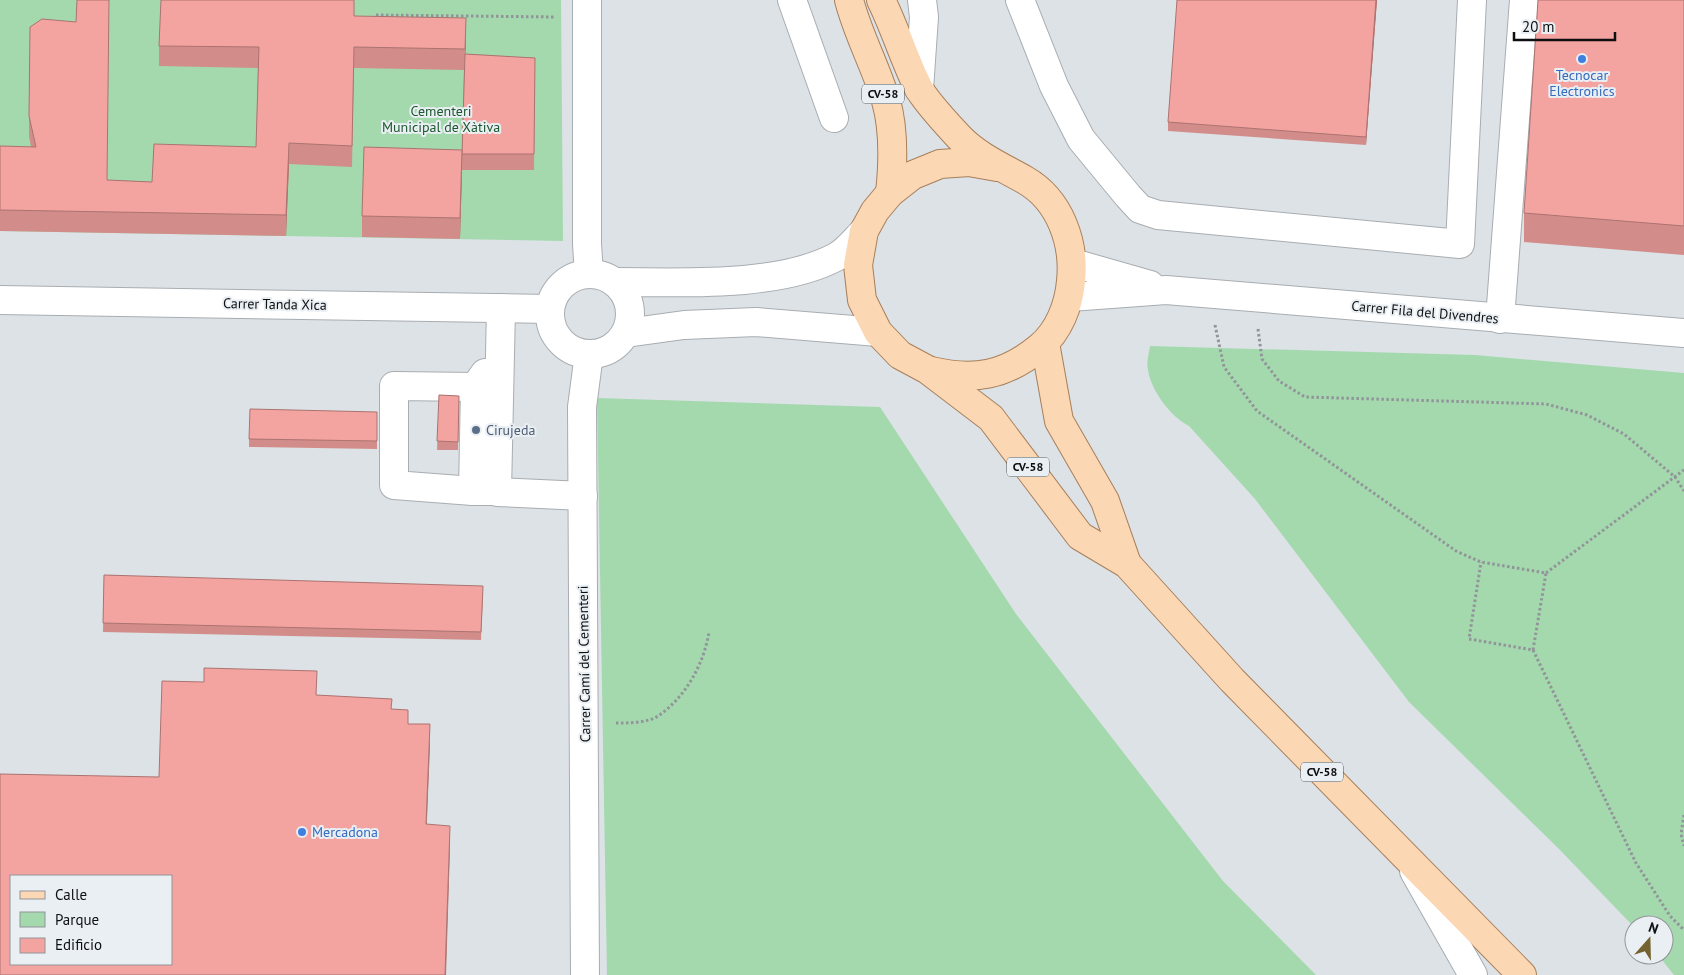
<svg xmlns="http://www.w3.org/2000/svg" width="1684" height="975" viewBox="0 0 1684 975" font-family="'PT Sans',sans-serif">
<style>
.green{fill:#a4d9ae}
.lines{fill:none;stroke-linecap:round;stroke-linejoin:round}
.minor-casing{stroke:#a8adb1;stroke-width:30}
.major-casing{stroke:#a77f5a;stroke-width:30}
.path{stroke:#919599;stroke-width:3;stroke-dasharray:2.5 2.5;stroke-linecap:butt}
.minor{stroke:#fff;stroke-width:28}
.major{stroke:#fcd7b4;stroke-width:28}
.wall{fill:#d28d8a}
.shaded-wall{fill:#ab7370}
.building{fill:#f4a4a0;stroke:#ab7370;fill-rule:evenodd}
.shop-dot{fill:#3f7fe0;stroke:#eaeff4;stroke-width:2}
.service-dot{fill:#5c6f8a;stroke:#eaeff4;stroke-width:2}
.labels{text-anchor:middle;stroke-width:4;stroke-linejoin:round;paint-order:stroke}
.shield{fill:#eaeff4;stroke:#4f5255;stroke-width:1}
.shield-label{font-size:12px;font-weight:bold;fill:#0d0f11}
.shop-label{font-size:14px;fill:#366cbe;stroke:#eaeff4}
.park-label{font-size:14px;fill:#1d572e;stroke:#eaeff4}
.street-label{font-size:14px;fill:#0d0f11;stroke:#eaeff4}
.service-label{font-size:14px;fill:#4e5e75;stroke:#eaeff4;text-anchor:start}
</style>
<rect width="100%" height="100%" fill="#dde2e7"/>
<g class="green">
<path d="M 0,0 L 561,0 L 563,241 L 0,231 Z"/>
<path d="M 1150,346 L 1475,355 L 1684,373 L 1684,975 L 1674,975 L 1658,955 L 1664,955 L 1664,925 L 1634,925 L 1634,927 L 1559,849 L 1409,702 L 1255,499 L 1189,426 C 1171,417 1151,391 1148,370 C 1146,363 1149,353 1150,346 Z"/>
<path d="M 597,398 L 880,407 L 1016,614 L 1223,881 L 1316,975 L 607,975 Z"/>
</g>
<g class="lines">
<defs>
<g id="minor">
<path d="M 587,0 L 587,244 L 589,274"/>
<path d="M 792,0 L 834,118"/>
<path d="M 1020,0 L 1054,86 L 1081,139 L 1128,196 L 1140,209 L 1158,215 L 1460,244 L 1472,0"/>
<path d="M 919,89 L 924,17 L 922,0"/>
<path d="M 1073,263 L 1150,285"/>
<circle cx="590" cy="314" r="40"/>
<path d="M 615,282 C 681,282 777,288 836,257 C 847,251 856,239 864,231"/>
<path d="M 1070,297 L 1166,290 L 1684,333"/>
<path d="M 0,300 L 550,309"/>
<path d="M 501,308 L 497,492 L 583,496"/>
<path d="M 1500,319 L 1524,0"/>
<path d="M 626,333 L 684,325 L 756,322 L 878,332"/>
<path d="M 485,373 L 475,387 L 473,491 L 492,491"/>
<path d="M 473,491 L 394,485 L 394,386 L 475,387"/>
<path d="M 1414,871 L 1473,975"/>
<path d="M 585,975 L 582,407 L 589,354"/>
</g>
<g id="major">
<path d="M 849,0 C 858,35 876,67 886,101 C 894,129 893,165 890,193"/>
<path d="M 881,0 C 895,28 904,59 918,87 C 926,102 947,124 959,137 C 977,156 1002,167 1025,180 C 1060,200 1075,243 1071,281 C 1069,305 1059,331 1040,347 C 1005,376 974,381 931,371"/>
<path d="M 997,167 L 969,162 L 940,164 L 913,175 L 890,193 L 875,211 L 864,231 L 858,265 L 862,300 L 878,332 L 900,355 L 928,370 L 991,418 L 1080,536 L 1127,564 L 1232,680 L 1522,975"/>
<path d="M 1045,343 L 1059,421 L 1105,501 L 1127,564"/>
</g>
</defs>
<use href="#minor" class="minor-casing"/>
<use href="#major" class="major-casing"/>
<g class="path">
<path d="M 376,15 L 555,17"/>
<path d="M 1215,325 L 1224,367 L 1257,411 L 1456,551 L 1481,562 L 1546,573 L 1533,650 L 1469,639 L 1481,562"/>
<path d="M 1258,329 L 1262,359 L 1279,381 L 1305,397 L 1546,404 L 1587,415 L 1624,434 L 1675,477 L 1684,491"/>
<path d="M 1546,573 L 1684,470"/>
<path d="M 1533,650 L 1636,863 L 1670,916 L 1684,930"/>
<path d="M 616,723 C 627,723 648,723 658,716 C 685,698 704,664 709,632"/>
<path d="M 1684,815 L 1681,834 L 1684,846"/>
</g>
<use href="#minor" class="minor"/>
<use href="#major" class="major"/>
</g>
<g class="wall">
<path d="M 1377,0 L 1366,145 L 1168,131 L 1168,122 Z"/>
<path d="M 1684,0 L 1684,255 L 1524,242 L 1524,213 Z"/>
<path d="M 354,16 L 466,39 L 465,54 L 535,58 L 534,170 L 462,170 L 460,239 L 362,237 L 362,216 L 462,150 L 464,70 L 354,68 L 352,167 L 289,164 L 286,236 L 0,231 L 0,146 L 31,147 L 29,136 L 29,116 L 76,22 L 107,180 L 152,182 L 256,147 L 258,68 L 159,66 L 159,46 Z"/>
<path d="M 439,395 L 459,396 L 458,450 L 437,450 Z"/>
<path d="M 377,412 L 377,449 L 249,447 L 249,439 Z"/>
<path d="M 104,575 L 483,594 L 481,640 L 103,632 Z"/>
</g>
<g class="shaded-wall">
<path d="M 1376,0 L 1377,0 L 1366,145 L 1366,137 Z"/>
<path d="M 466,18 L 466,39 L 465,70 L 465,49 Z"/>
<path d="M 289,143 L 289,164 L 286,236 L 286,215 Z"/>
<path d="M 462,150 L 462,170 L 460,239 L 460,218 Z"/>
<path d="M 430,724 L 430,745 L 426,845 L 426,824 Z"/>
<path d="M 450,826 L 450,847 L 446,975 L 445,975 Z"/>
</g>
<g class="building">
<path d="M 77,0 L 109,0 L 107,180 L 152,182 L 154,144 L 256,147 L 259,47 L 159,46 L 161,0 L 354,0 L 354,16 L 466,18 L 465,49 L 354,47 L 352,146 L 289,143 L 286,215 L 0,210 L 0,146 L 36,147 L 29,116 L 30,27 L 42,19 L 76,22 Z"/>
<path d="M 1177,0 L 1376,0 L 1366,137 L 1168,122 Z"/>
<path d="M 1538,0 L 1684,0 L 1684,226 L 1524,213 Z"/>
<path d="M 465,54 L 535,58 L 534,154 L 462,154 Z"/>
<path d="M 364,147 L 462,150 L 460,218 L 362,216 Z"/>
<path d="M 439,395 L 459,396 L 458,442 L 437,441 Z"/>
<path d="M 250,409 L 377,412 L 377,441 L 249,439 Z"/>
<path d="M 104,575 L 483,586 L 481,632 L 103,623 Z"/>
<path d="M 204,668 L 317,671 L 316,695 L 392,699 L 391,709 L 408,710 L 408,724 L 430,724 L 426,824 L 450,826 L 445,975 L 0,975 L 0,774 L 159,777 L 162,681 L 204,682 ZM 11,876 L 171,876 L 171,964 L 11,964 Z"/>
</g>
<g class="shop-dot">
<circle cx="1582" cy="59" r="5"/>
<circle cx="302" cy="832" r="5"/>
</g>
<circle class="service-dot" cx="476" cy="430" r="5"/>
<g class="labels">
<g class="shield">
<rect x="862" y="84.5" width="42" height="19" rx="4"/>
<rect x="1007" y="457.5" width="42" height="19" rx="4"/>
<rect x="1301" y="762.5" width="42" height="19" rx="4"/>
</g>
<g class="shield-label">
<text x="883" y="98">CV-58</text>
<text x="1028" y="471">CV-58</text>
<text x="1322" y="776">CV-58</text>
</g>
<g class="shop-label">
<text x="1582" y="80">Tecnocar<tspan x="1582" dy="16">Electronics</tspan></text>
<text x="312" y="837" text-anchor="start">Mercadona</text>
</g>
<g class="park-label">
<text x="441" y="116">Cementeri<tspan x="441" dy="16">Municipal de Xàtiva</tspan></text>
</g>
<g class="street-label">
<text transform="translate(275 304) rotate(1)" y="5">Carrer Tanda Xica</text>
<text transform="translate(1425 312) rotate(5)" y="5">Carrer Fila del Divendres</text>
<text transform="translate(584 664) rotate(-91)" y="5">Carrer Camí del Cementeri</text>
</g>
<g class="service-label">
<text x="486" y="435">Cirujeda</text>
</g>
</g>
<rect x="10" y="875" width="162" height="90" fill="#eaeff4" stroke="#929599"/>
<rect x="20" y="891" width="25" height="8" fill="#fcd7b4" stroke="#929599"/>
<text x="55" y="900" font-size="15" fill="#0d0f11">Calle</text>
<rect x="20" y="912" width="25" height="15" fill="#a4d9ae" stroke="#929599"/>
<text x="55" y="925" font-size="15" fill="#0d0f11">Parque</text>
<rect x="20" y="938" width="25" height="15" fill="#f4a4a0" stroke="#929599"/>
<text x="55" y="950" font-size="15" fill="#0d0f11">Edificio</text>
<g transform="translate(1649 940) rotate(20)"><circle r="24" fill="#eaeff4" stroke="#929599"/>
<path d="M0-4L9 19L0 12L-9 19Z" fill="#746230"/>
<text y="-8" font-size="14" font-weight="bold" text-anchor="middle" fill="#0d0f11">N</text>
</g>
<path d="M1514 32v8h101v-8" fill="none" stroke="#0d0f11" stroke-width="2.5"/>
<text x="1522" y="32" font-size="15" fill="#0d0f11" stroke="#eaeff4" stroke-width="4" paint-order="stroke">20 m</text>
</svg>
